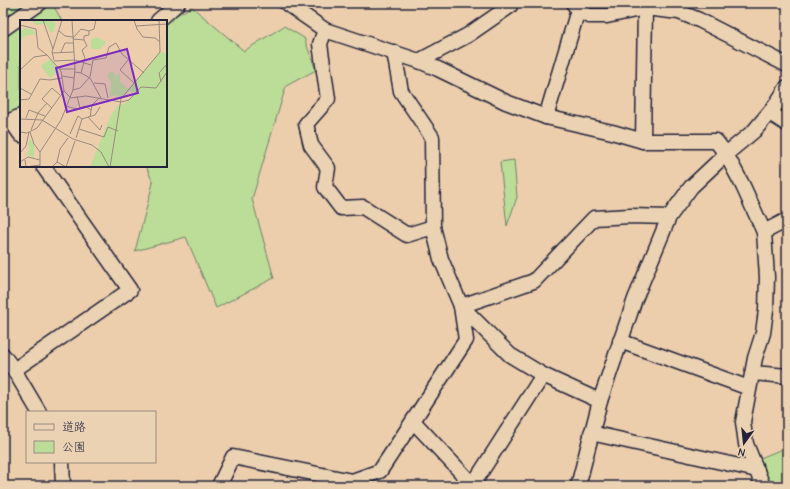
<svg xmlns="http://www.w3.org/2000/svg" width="790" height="489" viewBox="0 0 790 489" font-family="'Comic Neue','Klee One',sans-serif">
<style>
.green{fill:#bcdd97;stroke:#6f8069}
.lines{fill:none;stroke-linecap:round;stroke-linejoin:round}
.minor-casing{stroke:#22223b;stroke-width:17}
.minor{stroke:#ead2b2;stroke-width:14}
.inset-road{fill:none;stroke:#9b897f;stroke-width:1}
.view{fill:#7b2cbf;fill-opacity:0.15;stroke:#7b2cbf;stroke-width:2}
.inset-edge{fill:none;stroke:#22223b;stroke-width:2}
</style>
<rect width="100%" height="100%" fill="#eccead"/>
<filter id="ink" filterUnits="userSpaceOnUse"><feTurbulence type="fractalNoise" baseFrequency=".025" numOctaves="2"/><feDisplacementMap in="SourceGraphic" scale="8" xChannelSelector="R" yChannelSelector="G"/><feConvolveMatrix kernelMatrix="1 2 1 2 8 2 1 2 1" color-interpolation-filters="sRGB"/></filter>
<g filter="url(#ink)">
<g class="green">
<path d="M 3,3 L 52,3 L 62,21 L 21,21 L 21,106 L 3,118 Z"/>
<path d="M 192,7 L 244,51 L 284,26 L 304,38 L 316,70 L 286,86 L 252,199 L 274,278 L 216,308 L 186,237 L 135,251 L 153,183 L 146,166 L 166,166 L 165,21 Z"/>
<path d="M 514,160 L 517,197 L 507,226 L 500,162 Z"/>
<path d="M 787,447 L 787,486 L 770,486 L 758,459 Z"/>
</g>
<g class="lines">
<defs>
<g id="minor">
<path d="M 286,3 L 325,30 L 419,61 L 438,69 L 506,102 L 546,117 L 612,132 L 643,141 L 716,141 L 726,154 L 743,186 L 764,232 L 767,277 L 766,310 L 763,333 L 755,358 L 743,422 L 746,444 L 763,486"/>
<path d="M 573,3 L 578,10 L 589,16 L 607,16 L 645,8 L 679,12 L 699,20 L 787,65"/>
<path d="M 158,21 L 178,3"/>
<path d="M 3,29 L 40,3"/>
<path d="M 325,30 L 320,44 L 328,99 L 306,124 L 311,145 L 328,168 L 325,187 L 341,208 L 363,207 L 407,235 L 433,227"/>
<path d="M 419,61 L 468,35 L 510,6 L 511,3"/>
<path d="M 770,113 L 787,124"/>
<path d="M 546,117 L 578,10"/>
<path d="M 11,121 L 21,135"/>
<path d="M 3,124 L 21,116"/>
<path d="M 643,141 L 645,8"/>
<path d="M 764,232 L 787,220"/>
<path d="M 461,306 L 534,281 L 594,218 L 630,216 L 669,217"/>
<path d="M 461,306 L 510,355 L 543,375"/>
<path d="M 620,341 L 749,388"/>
<path d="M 3,355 L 14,370 L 39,412"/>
<path d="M 14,370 L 130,290 L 43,166"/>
<path d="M 753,373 L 787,376"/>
<path d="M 413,421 L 472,484 L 476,486"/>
<path d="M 591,433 L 757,470"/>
<path d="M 62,462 L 63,486"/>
<path d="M 219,486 L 233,457 L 352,481 L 380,471 L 466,340 L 461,306 L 441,259 L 433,227 L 432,137 L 401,91 L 394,52"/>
<path d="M 472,486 L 543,375 L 600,401"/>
<path d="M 578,486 L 600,401 L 635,299 L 669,217 L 691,187 L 726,154 L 754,131 L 775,106 L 787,87"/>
</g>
</defs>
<use href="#minor" class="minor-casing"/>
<use href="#minor" class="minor"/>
</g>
</g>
<g transform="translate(20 20)">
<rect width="147" height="147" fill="#eccead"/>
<path d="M 9,0 L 31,0 L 36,3 L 33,12 L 30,12 L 26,4 L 17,5 ZM 4,8 L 12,9 L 16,14 L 4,16 L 0,24 L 0,12 ZM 77,17 L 86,22 L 80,29 L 71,29 L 71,20 ZM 140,32 L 147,34 L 147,147 L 70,147 L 90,97 L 98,85 L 104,84 L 114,75 L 109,70 L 101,77 L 95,75 L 90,77 L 91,62 L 87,55 L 92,51 L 96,56 L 100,54 L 100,61 L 106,68 L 110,68 ZM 30,39 L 39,50 L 30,58 L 21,46 ZM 12,118 L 14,127 L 14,138 L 6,134 L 9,130 L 8,122 Z" fill="#bcdd97"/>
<path class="inset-road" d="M 23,0 L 33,29M 114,0 L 117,9 L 123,17 L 135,18 L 140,22M 0,5 L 16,9 L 18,28 L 27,35M 116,6 L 147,4M 39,11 L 45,16 L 53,17M 53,18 L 61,9 L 69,11 L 74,9 L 76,0M 53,19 L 64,20 L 67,26 L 62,30 L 65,38 L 61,53 L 55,52M 64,20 L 64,16 L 69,15 L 69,11M 41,32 L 45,23 L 53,23M 32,33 L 54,32M 34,40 L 32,32 L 42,0M 108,40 L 100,50 L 114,63M 34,41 L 55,40 L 71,45M 39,49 L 55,49M 0,50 L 14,37 L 27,35 L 41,51 L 44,71 L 51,78 L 66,76 L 101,82 L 109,80 L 121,67 L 136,68 L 147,52M 61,53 L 70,58 L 81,78M 42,56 L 54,58M 70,57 L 73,40 L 86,38 L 89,27 L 96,23 L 102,34 L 124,53M 141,62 L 139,53 L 147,44M 74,63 L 85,64 L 88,78M 0,68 L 11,74M 53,70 L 60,68 L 70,57M 57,76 L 60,88M 0,80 L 9,79 L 20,59 L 30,60 L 42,58M 45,86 L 57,89 L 65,86 L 71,90M 32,88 L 22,79 L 32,68 L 40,75M 68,97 L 80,110 L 82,105M 70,97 L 72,85 L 79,78M 6,98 L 9,90 L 25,96M 0,99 L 22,100 L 53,119 L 72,125 L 81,132 L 89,147M 59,109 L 84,117 L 88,107 L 98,111M 11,110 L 18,93 L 27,83M 0,112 L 7,113 L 17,108 L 44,71M 10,112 L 14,124 L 20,132M 50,114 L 58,96 L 62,99 L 75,95 L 80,87M 56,118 L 62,99M 0,133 L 6,126 L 9,112M 5,140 L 6,147 L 20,145M 0,142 L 8,137 L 20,140M 37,142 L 40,129 L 48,118M 20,147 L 20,132 L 41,100 L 53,70 L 55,49 L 52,0M 32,147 L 37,142 L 46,147M 46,147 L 55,121M 90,147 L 101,79 L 140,32 L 139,0"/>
<path class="view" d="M 107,29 L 118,73 L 47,92 L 36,48 Z"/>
<rect width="147" height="147" class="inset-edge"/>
</g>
<rect width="790" height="489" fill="none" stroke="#ead2b2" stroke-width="16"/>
<rect x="8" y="8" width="774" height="473" fill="none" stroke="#22223b" stroke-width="1.5" filter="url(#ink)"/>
<rect x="26" y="411" width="130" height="52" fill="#ead2b2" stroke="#9a8c82"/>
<rect x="34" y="424" width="20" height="6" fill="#ead2b2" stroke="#9a8c82"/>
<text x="62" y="431" font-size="12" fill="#22223b">道路</text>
<rect x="34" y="441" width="20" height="12" fill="#bcdd97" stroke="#9a8c82"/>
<text x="62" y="451" font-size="12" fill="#22223b">公園</text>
<g transform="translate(744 443) rotate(195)" stroke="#ead2b2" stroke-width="3" paint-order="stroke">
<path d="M0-3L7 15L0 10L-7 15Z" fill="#22223b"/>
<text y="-6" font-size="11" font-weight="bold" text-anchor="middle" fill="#22223b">N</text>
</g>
</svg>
